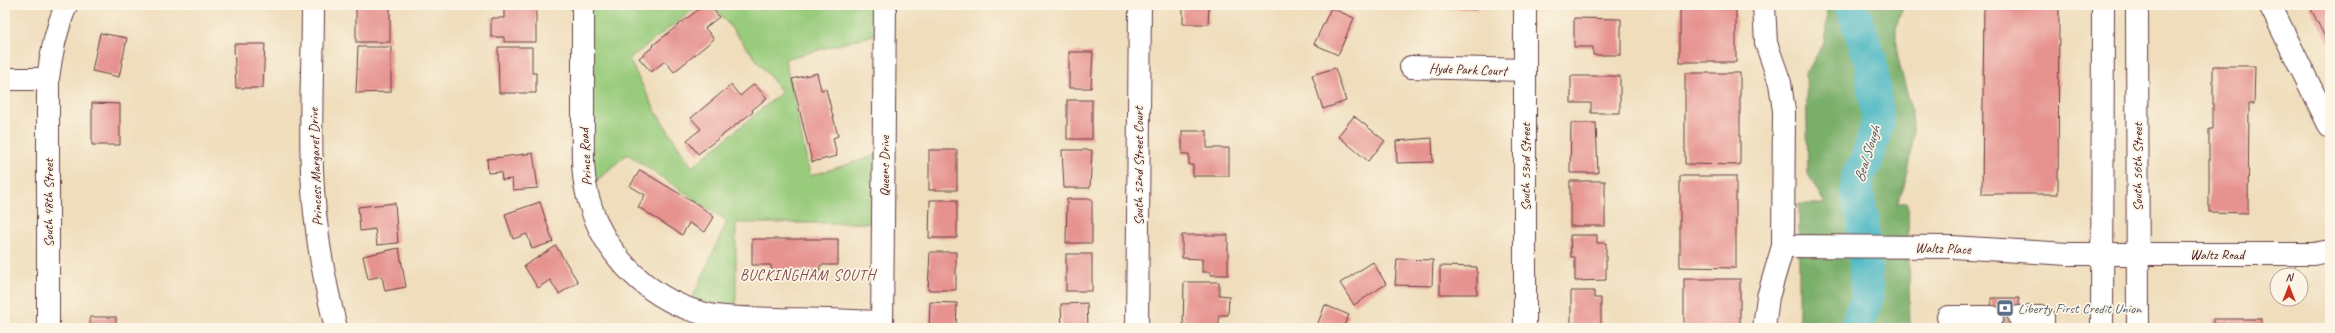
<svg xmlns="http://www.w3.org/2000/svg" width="2335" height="333" viewBox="0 0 2335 333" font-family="Caveat,sans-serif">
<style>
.green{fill:#98cb7b;stroke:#717553}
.forest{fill:#7aaf6b;stroke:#62674b}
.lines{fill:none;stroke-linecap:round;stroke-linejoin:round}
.river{stroke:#48b7c2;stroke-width:33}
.building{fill:#e6928f}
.minor-tunnel{stroke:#ceb79e;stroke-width:22;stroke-dasharray:22 11;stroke-linecap:butt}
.minor-casing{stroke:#633c41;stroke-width:24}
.major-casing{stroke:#633c41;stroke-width:24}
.minor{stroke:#fff;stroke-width:22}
.major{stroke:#fff;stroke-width:22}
.labels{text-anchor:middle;stroke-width:3.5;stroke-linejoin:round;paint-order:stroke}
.street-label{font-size:14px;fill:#4a1f2b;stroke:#fcf5e5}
.service-label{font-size:14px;fill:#4e5e75;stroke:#fcf5e5;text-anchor:start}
.water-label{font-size:15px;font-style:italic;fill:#495460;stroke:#fcf5e5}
.neighbourhood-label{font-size:15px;letter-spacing:1px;fill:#81474e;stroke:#fcf5e5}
</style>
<rect width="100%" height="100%" fill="#fcf5e5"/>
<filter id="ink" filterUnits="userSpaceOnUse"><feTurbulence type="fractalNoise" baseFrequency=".025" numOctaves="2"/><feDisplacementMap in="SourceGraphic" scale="8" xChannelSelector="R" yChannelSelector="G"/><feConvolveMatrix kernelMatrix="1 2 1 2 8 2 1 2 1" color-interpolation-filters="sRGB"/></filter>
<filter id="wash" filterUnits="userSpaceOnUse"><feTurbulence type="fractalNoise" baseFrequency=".012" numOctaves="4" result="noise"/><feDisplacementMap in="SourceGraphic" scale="16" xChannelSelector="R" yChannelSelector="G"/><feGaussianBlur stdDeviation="0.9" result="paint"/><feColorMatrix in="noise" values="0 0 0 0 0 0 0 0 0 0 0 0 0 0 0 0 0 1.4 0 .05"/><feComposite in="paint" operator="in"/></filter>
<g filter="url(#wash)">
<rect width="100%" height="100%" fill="#efddbb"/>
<path class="green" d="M 583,5 L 699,5 L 629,59 L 656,112 L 692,167 L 782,92 L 713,5 L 885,5 L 885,32 L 785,59 L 810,176 L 884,153 L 883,223 L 736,223 L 736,317 L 688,308 L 727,221 L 627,154 L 587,189 Z"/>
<path class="forest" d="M 1826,5 L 1904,5 C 1901,13 1896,23 1896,32 C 1895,59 1906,84 1911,110 C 1917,134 1909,182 1897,203 L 1908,203 L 1910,328 L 1799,328 L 1799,204 L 1825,204 L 1808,174 L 1806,74 L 1824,42 L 1827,20 Z"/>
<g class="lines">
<path class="river" d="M 1851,5 L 1870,58 L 1878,122 L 1866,162 L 1858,176 L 1856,190 L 1863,221 L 1867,298 L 1856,328"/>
</g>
<g id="blocks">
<g class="building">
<rect x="356" y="5" width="34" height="37"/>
<path d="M 504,5 L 536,5 L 536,42 L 504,42 L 504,37 L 491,37 L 491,18 L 504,18 Z"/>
<path d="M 704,5 L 710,5 L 719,17 L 705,28 L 714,39 L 674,72 L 665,61 L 651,72 L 639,58 L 654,46 L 653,45 Z"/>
<path d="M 1183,5 L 1209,5 L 1208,24 L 1183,24 Z"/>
<rect x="1452" y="5" width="25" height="4"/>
<rect x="1680" y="5" width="56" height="57"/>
<path d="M 1984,5 L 2059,5 L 2058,194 L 1982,194 Z"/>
<path d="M 2309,5 L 2330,5 L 2330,47 Z"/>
<path d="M 1331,8 L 1354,18 L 1338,55 L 1314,44 Z"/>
<path d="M 1574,18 L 1621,19 L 1621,55 L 1593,55 L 1593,47 L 1574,47 Z"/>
<path d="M 100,33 L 127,38 L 119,77 L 92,71 Z"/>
<path d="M 234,44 L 265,44 L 263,88 L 236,88 Z"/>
<path d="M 358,47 L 391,47 L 391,92 L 356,93 Z"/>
<path d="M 498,47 L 532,47 L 532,73 L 536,73 L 536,93 L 499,93 Z"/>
<path d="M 1069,52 L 1093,52 L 1091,88 L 1069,88 Z"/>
<path d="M 2213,66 L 2255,66 L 2254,104 L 2249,104 L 2248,213 L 2209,212 L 2209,129 L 2213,129 Z"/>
<path d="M 1335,68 L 1346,101 L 1323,109 L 1312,75 Z"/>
<path d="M 817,73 L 821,90 L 826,89 L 838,136 L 833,138 L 837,156 L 812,162 L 792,79 Z"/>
<path d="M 1685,73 L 1740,73 L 1740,165 L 1685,164 Z"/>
<path d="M 1571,76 L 1620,76 L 1620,113 L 1591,113 L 1591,103 L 1571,103 Z"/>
<path d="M 754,84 L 767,98 L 752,110 L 753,112 L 698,154 L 687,140 L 701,129 L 691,118 L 731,85 L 740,96 Z"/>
<rect x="1067" y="100" width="25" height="39"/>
<path d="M 92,103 L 120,104 L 120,145 L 92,145 Z"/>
<path d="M 1354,116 L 1385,141 L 1368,161 L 1338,136 Z"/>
<path d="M 1571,123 L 1596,123 L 1598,173 L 1570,173 Z"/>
<path d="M 1182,131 L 1207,131 L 1207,148 L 1229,148 L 1229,176 L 1193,176 L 1193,165 L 1189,165 L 1189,154 L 1182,154 Z"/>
<path d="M 1432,138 L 1433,162 L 1397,163 L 1396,141 Z"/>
<rect x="929" y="150" width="28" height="40"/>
<path d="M 1062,150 L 1092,150 L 1090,188 L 1064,188 Z"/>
<path d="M 533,153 L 538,188 L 513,190 L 512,179 L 502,180 L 501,172 L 488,173 L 487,159 Z"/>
<path d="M 640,170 L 700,206 L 714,217 L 705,232 L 689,223 L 682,235 L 638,207 L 645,195 L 630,186 Z"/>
<path d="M 1680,176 L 1736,176 L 1736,268 L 1680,267 Z"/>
<rect x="1570" y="181" width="35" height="45"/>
<path d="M 1067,199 L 1092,199 L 1092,243 L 1066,243 Z"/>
<path d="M 930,200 L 957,200 L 957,238 L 929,238 Z"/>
<path d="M 540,202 L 553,242 L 532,249 L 527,234 L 513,239 L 505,214 Z"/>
<path d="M 395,203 L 398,243 L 377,245 L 375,229 L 360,231 L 358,207 Z"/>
<path d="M 1182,235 L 1228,235 L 1228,275 L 1211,275 L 1211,272 L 1202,272 L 1202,259 L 1182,258 Z"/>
<path d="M 1570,235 L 1597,235 L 1597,243 L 1606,243 L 1606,280 L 1575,281 L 1575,257 L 1571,257 Z"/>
<path d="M 752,239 L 838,239 L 838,265 L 820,265 L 820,270 L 771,270 L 771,265 L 752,265 Z"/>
<path d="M 556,246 L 578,282 L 559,294 L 550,280 L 538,288 L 524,266 Z"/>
<path d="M 399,248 L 406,287 L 385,291 L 382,276 L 368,279 L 363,256 Z"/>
<path d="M 930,252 L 956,252 L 956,290 L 928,290 Z"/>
<rect x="1066" y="254" width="26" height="37"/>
<path d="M 1397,259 L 1433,260 L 1432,286 L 1395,285 Z"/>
<path d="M 1373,262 L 1386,284 L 1354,305 L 1340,283 Z"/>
<path d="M 1440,266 L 1477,267 L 1477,294 L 1440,294 Z"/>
<rect x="1684" y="279" width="56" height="49"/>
<path d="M 1184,282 L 1219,282 L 1219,295 L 1229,296 L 1228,315 L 1219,315 L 1219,328 L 1183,328 Z"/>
<path d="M 1571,291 L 1594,291 L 1594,298 L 1601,298 L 1601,328 L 1571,328 Z"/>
<path d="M 1991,298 L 2019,298 L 2020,328 L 1992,328 Z"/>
<path d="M 930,302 L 957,303 L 956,328 L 929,328 Z"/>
<path d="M 1087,303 L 1088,328 L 1062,328 L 1061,304 Z"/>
<path d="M 1325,305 L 1349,315 L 1343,328 L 1316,328 Z"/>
<rect x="90" y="317" width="26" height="11"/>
<rect x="2213" y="319" width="49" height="9"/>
</g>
</g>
</g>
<g filter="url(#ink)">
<use href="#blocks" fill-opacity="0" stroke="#633c41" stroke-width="1"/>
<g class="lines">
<path class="minor-tunnel" d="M 1992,317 L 2019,317"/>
<defs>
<g id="minor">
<path d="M 313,5 C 313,78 307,158 317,230 C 321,263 328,296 336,328"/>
<path d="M 583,5 C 583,43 583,81 583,120 C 583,147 581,175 589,201 C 605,257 652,303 710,315 C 733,319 757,318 780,319 C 814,319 848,321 882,322"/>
<path d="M 1764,5 L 1766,43 L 1780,83 L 1784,111 L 1783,246 L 1768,297 L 1764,328"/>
<path d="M 2270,5 L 2330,127"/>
<path d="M 1411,67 L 1525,70"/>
<path d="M 5,79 L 48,79"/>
<path d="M 1783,246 L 1952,247 L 2068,254 L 2313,254 L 2330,251"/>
<path d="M 1948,317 L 1992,317"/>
<path d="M 2019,317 L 2043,317 L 2043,328"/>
<path d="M 48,328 L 48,79 C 51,52 56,30 66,5"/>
<path d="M 882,328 L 885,5"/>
<path d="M 1137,328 L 1140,5"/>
<path d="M 1525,328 L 1525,5"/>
</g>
<g id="major">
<path d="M 2137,5 L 2138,328"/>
<path d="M 2102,328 L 2103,5"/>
</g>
</defs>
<use href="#minor" class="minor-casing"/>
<use href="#major" class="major-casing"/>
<use href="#minor" class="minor"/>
<use href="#major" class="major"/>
</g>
</g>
<defs>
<symbol id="bank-square" viewBox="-11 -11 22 22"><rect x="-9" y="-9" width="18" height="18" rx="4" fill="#5c6f8a" stroke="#fcf5e5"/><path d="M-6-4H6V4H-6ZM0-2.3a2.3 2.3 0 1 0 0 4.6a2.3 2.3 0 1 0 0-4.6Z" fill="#fff"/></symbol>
</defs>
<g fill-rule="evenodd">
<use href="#bank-square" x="1995" y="298" width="20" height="20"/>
</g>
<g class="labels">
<g class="street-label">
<text transform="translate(1468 69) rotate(2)" y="5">Hyde Park Court</text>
<text transform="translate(585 157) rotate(-93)" y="5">Prince Road</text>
<text transform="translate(884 166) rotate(-90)" y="5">Queens Drive</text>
<text transform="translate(1138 166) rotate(-90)" y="5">South 52nd Street Court</text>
<text transform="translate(315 167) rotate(-92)" y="5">Princess Margaret Drive</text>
<text transform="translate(1525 167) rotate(-90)" y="5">South 53rd Street</text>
<text transform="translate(2137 167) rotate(-90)" y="5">South 56th Street</text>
<text transform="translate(48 203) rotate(-90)" y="5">South 48th Street</text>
<text transform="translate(1943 248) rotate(2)" y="5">Waltz Place</text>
<text x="2217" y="259">Waltz Road</text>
</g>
<g class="service-label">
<text x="2018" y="313">Liberty First Credit Union</text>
</g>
<g class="water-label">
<text transform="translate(1867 154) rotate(-73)" y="5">Beal Slough</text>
</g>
<g class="neighbourhood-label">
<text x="808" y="280">BUCKINGHAM SOUTH</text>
</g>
</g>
<rect width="2335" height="333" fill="none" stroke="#fcf5e5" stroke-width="20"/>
<g transform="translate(2289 287)"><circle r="19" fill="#fcf5e5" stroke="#b59f9b"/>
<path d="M0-3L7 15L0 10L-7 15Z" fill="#c8321e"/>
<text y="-6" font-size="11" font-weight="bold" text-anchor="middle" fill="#4a1f2b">N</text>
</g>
</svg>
